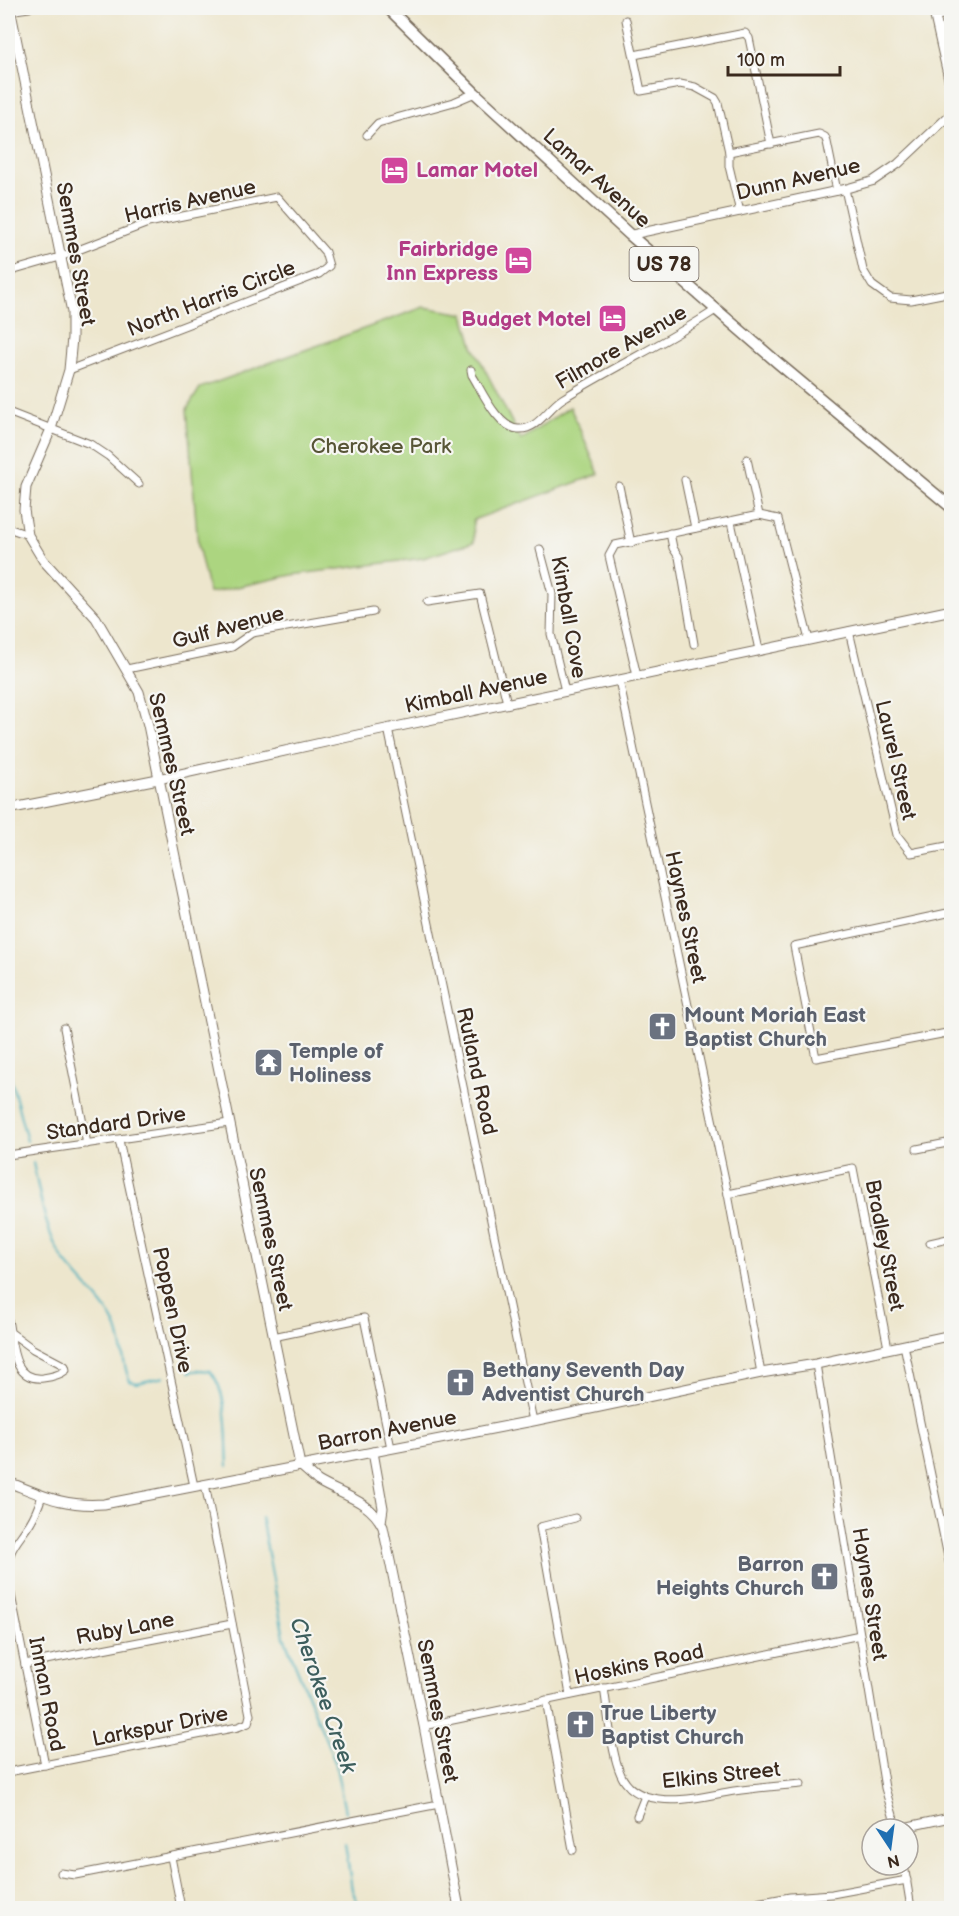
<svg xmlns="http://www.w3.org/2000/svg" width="959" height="1916" viewBox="0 0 959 1916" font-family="'Balsamiq Sans',sans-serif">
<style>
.green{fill:#acd580;stroke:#74804f;stroke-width:1.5}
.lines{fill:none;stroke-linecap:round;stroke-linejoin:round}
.stream{stroke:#3fadbc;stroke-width:2}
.minor-casing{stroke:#796c5b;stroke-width:9}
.tertiary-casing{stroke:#796c5b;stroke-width:10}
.secondary-casing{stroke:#796c5b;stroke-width:11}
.primary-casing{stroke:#796c5b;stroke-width:13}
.minor{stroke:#fff;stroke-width:7}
.tertiary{stroke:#fff;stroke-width:8}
.secondary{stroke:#fff;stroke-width:9}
.primary{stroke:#fff;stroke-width:10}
.labels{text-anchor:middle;stroke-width:4.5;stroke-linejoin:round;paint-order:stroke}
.shield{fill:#f6f6f2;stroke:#73675e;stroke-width:1.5}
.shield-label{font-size:20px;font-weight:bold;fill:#3b2a1e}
.hotel-label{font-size:21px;font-weight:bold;fill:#b23c85;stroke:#f6f6f2;text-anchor:end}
.street-label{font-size:21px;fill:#3b2a1e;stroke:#f6f6f2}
.park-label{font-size:21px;fill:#575536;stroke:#f6f6f2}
.worship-label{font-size:21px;font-weight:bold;fill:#5b616d;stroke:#f6f6f2;text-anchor:start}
.water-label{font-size:22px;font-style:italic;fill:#3d5e5d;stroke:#f6f6f2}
</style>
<rect width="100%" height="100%" fill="#f6f6f2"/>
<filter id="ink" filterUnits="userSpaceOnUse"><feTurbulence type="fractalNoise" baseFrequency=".0167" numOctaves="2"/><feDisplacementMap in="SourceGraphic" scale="12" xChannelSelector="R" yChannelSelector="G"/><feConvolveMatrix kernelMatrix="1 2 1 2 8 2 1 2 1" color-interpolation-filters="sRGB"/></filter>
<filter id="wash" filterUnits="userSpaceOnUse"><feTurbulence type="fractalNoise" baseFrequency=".008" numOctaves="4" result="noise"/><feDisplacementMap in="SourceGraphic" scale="24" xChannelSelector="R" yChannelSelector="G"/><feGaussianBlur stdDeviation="1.35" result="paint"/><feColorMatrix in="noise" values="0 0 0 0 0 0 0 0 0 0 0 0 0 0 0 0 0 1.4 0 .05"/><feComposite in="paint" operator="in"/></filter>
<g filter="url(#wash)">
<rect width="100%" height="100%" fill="#ede6cd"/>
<path class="green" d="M 424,307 L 464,314 L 473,346 L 521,440 L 570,407 L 599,474 L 473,520 L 474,542 L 423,558 L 292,575 L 209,593 L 198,546 L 187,409 L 200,388 Z"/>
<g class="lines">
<g class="stream">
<path d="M 8,1068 L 27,1141"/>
<path d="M 33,1163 C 40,1194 45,1232 63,1259 C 79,1281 102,1299 115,1324 C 124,1341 121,1363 130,1381 L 137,1383 L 164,1377"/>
<path d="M 189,1372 L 201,1370 L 210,1371 C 229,1392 226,1439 228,1466"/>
<path d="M 261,1517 L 284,1637 L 335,1762 L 345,1812"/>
<path d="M 345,1843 L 352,1890 L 360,1908"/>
</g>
</g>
</g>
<g filter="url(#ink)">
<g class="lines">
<defs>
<g id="minor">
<path d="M 8,11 L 29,8"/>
<path d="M 935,16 L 952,14"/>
<path d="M 626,20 L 641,91 L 680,84 L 695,87 L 715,98 L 718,103 L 729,152 L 729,166 L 740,212"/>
<path d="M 634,55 L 745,33 L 749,38 L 771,144"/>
<path d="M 367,135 L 378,123 L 454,102 L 475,93"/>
<path d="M 729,152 L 819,134 L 825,137 L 827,142 L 837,191"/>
<path d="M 845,189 L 863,270 L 872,285 L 890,298 L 911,300 L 952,292"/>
<path d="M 8,272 L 60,257 L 148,223 L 277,197 L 325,252 L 329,266 L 319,274 L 69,370"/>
<path d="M 471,370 L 472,375 C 482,391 498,428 518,429 C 537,431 548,408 562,399 C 613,367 668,342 717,309"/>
<path d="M 8,412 L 90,444 L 108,456 L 139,484"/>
<path d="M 747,459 L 759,515"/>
<path d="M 685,480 L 695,528"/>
<path d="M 619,486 L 631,543"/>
<path d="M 731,522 L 759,650"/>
<path d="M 8,528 L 28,535"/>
<path d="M 670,533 L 673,548 L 679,557 L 694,644"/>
<path d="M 540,549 L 552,594 L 551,634 L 565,691"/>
<path d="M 427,602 L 480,594 L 507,703"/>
<path d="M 849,631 L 897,835 L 911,853 L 952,845"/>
<path d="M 127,669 L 232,647 L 252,633 L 373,612"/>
<path d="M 637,676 L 609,556 L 615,545 L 759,515 L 778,519 L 809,640"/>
<path d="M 619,680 L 728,1194 L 761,1373"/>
<path d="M 388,728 L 533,1421"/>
<path d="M 952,912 L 794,946 L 816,1058 L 952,1032"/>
<path d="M 64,1028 L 87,1144"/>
<path d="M 119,1140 L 194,1486"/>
<path d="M 917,1149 L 952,1142"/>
<path d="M 8,1155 L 229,1123"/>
<path d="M 728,1194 L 853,1168 L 888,1348"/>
<path d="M 930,1243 L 952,1238"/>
<path d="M 8,1320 C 13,1342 11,1381 43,1378 C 51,1377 60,1375 66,1370 L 65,1366 L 33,1349 L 10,1332"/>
<path d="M 273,1337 L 364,1318 L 391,1448"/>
<path d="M 904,1345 L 952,1576"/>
<path d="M 816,1364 L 885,1788 L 897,1829"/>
<path d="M 205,1484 L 250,1715 L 248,1723"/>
<path d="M 42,1496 C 39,1505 35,1515 30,1523 C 15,1546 6,1549 8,1580 L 45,1765"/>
<path d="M 25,1664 L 232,1624"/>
<path d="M 604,1688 C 608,1711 612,1767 626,1783 C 631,1790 638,1793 645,1796"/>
<path d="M 570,1695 L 540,1527 L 575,1518"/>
<path d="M 546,1700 L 573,1850"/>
<path d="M 424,1726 L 860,1635"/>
<path d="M 8,1772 L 238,1727 L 248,1723"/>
<path d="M 637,1816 L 645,1796 C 675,1805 704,1796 734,1791 C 756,1788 779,1786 801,1784"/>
<path d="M 171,1857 L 181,1908"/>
<path d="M 904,1865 L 911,1908"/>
<path d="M 61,1873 L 75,1875 L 439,1804"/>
<path d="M 728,1908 L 790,1897 L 832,1894 L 907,1880"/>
</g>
<g id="tertiary">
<path d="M 630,235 L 845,189 L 873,181 L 898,164 L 952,113"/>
<path d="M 897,1829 L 952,1817"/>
</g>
<g id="secondary">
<path d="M 10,8 L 72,312 L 72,338 L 69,370 L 51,429 L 26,487 L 24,510 L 28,535 L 43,560 L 96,618 L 139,692 L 148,725 L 300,1465 C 306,1470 312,1476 318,1481 C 341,1495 370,1500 383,1527 L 424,1726 L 459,1908"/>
<path d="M 933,8 L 952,92"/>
<path d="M 8,809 L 158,779 L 348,737 L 952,610"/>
<path d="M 373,1452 L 383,1508 L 381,1522"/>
<path d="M 8,1482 C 44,1496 64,1507 104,1504 L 533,1421 L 761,1373 L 816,1364 L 952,1335"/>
</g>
<path id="primary" d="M 388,8 L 475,93 L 630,235 L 778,363 L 952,508"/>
</defs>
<use href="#minor" class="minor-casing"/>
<use href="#tertiary" class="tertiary-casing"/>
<use href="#secondary" class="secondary-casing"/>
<use href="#primary" class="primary-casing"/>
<use href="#minor" class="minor"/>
<use href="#tertiary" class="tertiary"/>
<use href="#secondary" class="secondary"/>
<use href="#primary" class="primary"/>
</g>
</g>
<defs>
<symbol id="hotel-square" viewBox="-11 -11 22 22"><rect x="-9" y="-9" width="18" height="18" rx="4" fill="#d1479c" stroke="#f6f6f2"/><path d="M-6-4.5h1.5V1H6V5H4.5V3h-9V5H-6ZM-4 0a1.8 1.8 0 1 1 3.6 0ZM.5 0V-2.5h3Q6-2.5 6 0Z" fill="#fff"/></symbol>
<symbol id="church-square" viewBox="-11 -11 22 22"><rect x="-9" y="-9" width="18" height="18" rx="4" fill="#6b7280" stroke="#f6f6f2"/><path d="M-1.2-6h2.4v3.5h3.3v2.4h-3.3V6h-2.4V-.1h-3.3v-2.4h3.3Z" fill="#fff"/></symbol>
<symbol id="temple-square" viewBox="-11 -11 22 22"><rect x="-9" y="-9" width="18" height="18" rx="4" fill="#6b7280" stroke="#f6f6f2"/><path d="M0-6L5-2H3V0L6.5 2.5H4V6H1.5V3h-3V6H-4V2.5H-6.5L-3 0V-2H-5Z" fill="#fff"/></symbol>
</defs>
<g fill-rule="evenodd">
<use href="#hotel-square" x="378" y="154" width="33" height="33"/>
<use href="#hotel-square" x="502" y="244" width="33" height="33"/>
<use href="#hotel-square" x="596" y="302" width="33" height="33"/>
<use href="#church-square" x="646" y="1010" width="33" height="33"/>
<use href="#temple-square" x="252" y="1046" width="33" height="33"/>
<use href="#church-square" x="444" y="1366" width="33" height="33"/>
<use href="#church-square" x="808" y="1560" width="33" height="33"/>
<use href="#church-square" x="564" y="1708" width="33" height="33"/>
</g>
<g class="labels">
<rect class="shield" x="629.5" y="247" width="69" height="34" rx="4.5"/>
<g class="shield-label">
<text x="664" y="271">US 78</text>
</g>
<g class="hotel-label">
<text x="416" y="177" text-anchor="start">Lamar Motel</text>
<text x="498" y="256">Fairbridge<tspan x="498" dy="24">Inn Express</tspan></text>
<text x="591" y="326">Budget Motel</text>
</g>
<g class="street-label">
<text transform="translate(597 178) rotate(42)" y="7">Lamar Avenue</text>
<text transform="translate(798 179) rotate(-13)" y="7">Dunn Avenue</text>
<text transform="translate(190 201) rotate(-13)" y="7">Harris Avenue</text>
<text transform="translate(76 254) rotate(80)" y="7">Semmes Street</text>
<text transform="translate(211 298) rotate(-21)" y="7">North Harris Circle</text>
<text transform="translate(621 347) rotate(-30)" y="7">Filmore Avenue</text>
<text transform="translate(569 617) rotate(80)" y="7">Kimball Cove</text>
<text transform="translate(228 627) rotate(-15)" y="7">Gulf Avenue</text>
<text transform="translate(476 691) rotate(-12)" y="7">Kimball Avenue</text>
<text transform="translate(896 760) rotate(77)" y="7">Laurel Street</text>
<text transform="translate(172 764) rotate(77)" y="7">Semmes Street</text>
<text transform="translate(686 917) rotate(78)" y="7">Haynes Street</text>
<text transform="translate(477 1071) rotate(78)" y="7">Rutland Road</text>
<text transform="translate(116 1123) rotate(-8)" y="7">Standard Drive</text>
<text transform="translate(271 1239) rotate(78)" y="7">Semmes Street</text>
<text transform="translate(885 1245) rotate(79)" y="7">Bradley Street</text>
<text transform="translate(173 1310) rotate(78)" y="7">Poppen Drive</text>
<text transform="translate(387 1430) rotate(-11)" y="7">Barron Avenue</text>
<text transform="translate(870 1594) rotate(81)" y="7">Haynes Street</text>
<text transform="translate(125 1628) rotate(-11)" y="7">Ruby Lane</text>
<text transform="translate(639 1664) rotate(-12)" y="7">Hoskins Road</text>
<text transform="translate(47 1694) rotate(79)" y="7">Inman Road</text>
<text transform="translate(438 1711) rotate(79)" y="7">Semmes Street</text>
<text transform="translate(160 1726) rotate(-11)" y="7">Larkspur Drive</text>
<text transform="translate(721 1775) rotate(-6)" y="7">Elkins Street</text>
</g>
<g class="park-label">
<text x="381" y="453">Cherokee Park</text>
</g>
<g class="worship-label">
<text x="684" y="1022">Mount Moriah East<tspan x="684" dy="24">Baptist Church</tspan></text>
<text x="289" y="1058">Temple of<tspan x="289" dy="24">Holiness</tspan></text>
<text x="482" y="1377">Bethany Seventh Day<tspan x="482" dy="24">Adventist Church</tspan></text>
<text x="804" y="1571" text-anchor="end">Barron<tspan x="804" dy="24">Heights Church</tspan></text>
<text x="601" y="1720">True Liberty<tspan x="601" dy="24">Baptist Church</tspan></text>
</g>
<g class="water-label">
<text transform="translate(324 1695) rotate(71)" y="8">Cherokee Creek</text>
</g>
</g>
<rect width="959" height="1916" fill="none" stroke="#f6f6f2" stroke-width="30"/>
<g transform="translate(890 1847) rotate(167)"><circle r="28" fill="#f6f6f2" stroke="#aba49d" stroke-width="1.5"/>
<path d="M0-4.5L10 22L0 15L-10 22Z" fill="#1f6fb2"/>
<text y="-9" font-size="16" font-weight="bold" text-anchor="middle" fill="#3b2a1e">N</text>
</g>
<path d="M728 66v9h112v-9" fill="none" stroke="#3b2a1e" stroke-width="3"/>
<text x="737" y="66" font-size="18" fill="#3b2a1e" stroke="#f6f6f2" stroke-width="4.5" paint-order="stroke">100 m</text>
</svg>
